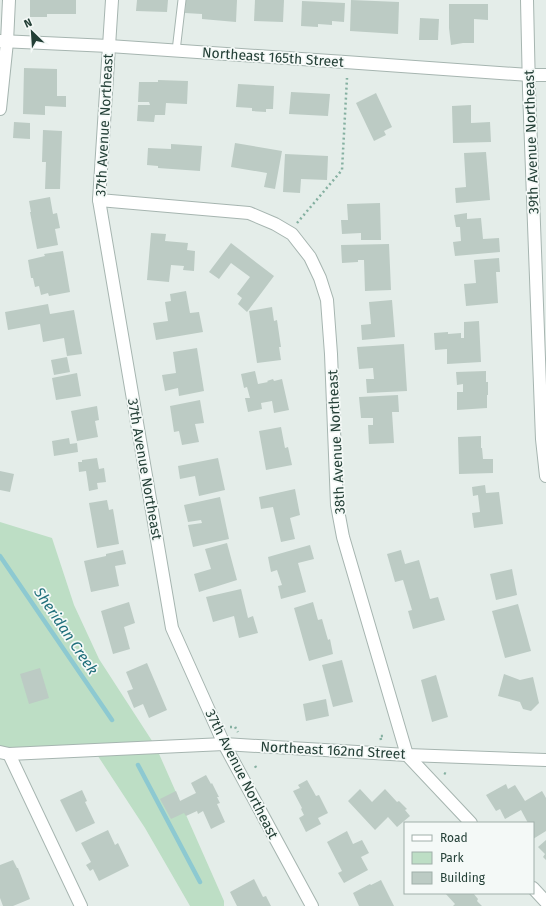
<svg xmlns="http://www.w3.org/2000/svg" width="546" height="906" viewBox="0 0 546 906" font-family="'Fira Sans',sans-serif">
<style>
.green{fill:#bddec5}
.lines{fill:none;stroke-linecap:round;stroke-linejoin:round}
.stream{stroke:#8dc9d1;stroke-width:4.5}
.building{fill:#bccbc4}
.service-casing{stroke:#a6b5b0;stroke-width:9}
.minor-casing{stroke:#a6b5b0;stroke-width:14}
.path{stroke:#85b0a1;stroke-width:2.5;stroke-dasharray:2 3;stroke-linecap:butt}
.service{stroke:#fff;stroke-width:7}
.minor{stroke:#fff;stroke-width:12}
.labels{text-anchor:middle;stroke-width:3.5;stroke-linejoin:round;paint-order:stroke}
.street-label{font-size:14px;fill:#233f36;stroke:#f4f9f7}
.water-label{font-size:15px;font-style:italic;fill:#1e6e7a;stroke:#f4f9f7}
</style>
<rect width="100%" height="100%" fill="#e4ede9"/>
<path class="green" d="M 0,522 L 52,538 L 74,605 L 99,659 L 156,747 L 224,901 L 224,906 L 190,906 L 145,828 L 94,750 L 0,752 Z"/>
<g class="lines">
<g class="stream">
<path d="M 0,556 L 112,720"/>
<path d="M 138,765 L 200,882"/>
</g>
</g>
<g class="building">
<path d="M 30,0 L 76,0 L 76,14 L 47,14 L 47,17 L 30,17 Z"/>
<path d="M 137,0 L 168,0 L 167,12 L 136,11 Z"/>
<path d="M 186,0 L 237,0 L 236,22 L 202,19 L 202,14 L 185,13 Z"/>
<path d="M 255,0 L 284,0 L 283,22 L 254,21 Z"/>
<path d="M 351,0 L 399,2 L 398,34 L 350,31 Z"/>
<path d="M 302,1 L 345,3 L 344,22 L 332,21 L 332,25 L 318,24 L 318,27 L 301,26 Z"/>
<path d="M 449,4 L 488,4 L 488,20 L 474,19 L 474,43 L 463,43 L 451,45 L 449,28 Z"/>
<path d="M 420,18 L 439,19 L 438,40 L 419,40 Z"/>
<path d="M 24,68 L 57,69 L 57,96 L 66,96 L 66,107 L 45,106 L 45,115 L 23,114 Z"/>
<path d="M 158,80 L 188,81 L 187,104 L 166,103 L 165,115 L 155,115 L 154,122 L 137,121 L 138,105 L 150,105 L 149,102 L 138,102 L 139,82 L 158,82 Z"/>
<path d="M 238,84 L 274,86 L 273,109 L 266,109 L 266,112 L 252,111 L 252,108 L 236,107 Z"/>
<path d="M 291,92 L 330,94 L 328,116 L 289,114 Z"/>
<path d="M 376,93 L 392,127 L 384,131 L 386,135 L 374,141 L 356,103 Z"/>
<path d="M 471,105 L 471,123 L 490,122 L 491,142 L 453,143 L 452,106 Z"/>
<path d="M 14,122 L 30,123 L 30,139 L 13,138 Z"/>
<path d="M 43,130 L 62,131 L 60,189 L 45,189 L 46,162 L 42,162 Z"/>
<path d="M 235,143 L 282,151 L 275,189 L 264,187 L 267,173 L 231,167 Z"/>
<path d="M 171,144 L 202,146 L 200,171 L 158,168 L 158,166 L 147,165 L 148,148 L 171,149 Z"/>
<path d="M 486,152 L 490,200 L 456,203 L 455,188 L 466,187 L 464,153 Z"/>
<path d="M 285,154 L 328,156 L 327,180 L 301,179 L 300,193 L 283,192 Z"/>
<path d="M 50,197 L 53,214 L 57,213 L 60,228 L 55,229 L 58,245 L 37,249 L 30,212 L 31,212 L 29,201 Z"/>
<path d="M 380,203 L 381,240 L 361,240 L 361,233 L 342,234 L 341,220 L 348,220 L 347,204 Z"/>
<path d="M 467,213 L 467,219 L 481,218 L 483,239 L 499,238 L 500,252 L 455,256 L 453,242 L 461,241 L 460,227 L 456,227 L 454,215 Z"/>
<path d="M 151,233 L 166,234 L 165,241 L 188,243 L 187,250 L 195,251 L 194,271 L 183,270 L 184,266 L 171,265 L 169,282 L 147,280 Z"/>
<path d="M 231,243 L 274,276 L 247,312 L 238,304 L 242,298 L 237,294 L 250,277 L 231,263 L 219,279 L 209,272 Z"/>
<path d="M 389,244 L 391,290 L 365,291 L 364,260 L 358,260 L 358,262 L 342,263 L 341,245 Z"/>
<path d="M 63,251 L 70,292 L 49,296 L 48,293 L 41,295 L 39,286 L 35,287 L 33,278 L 31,278 L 28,260 L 45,256 L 44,254 Z"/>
<path d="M 499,258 L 500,272 L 496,272 L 498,303 L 466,306 L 464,284 L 476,283 L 474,260 Z"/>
<path d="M 186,291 L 190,313 L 199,312 L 203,332 L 156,340 L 153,323 L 168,321 L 165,302 L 171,301 L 170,294 Z"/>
<path d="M 392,300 L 395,337 L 362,340 L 361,325 L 371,324 L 369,302 Z"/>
<path d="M 48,304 L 50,314 L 74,310 L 82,354 L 67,356 L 64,338 L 43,342 L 40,324 L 8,330 L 5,312 Z"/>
<path d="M 272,307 L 274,321 L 277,320 L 281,347 L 279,347 L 281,360 L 257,363 L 249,311 Z"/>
<path d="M 479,321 L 481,362 L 447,364 L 447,349 L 435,350 L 434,333 L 448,332 L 448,334 L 461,333 L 461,338 L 464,338 L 464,322 Z"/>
<path d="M 404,344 L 407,391 L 367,393 L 366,379 L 374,379 L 373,368 L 359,369 L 357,347 Z"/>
<path d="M 197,348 L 204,391 L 179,396 L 178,388 L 165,391 L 162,375 L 176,373 L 173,352 Z"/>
<path d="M 67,357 L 70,372 L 54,375 L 51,360 Z"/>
<path d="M 255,371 L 258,384 L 268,382 L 267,381 L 273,379 L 274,381 L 282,379 L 289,410 L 274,413 L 272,401 L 261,403 L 262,409 L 248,412 L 245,398 L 250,398 L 247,387 L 244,388 L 241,374 Z"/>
<path d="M 486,371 L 486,382 L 488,382 L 488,395 L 487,395 L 487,408 L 457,410 L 457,392 L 463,392 L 463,384 L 457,385 L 456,372 Z"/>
<path d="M 77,373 L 81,396 L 56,400 L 52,378 Z"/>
<path d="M 398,395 L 399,412 L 392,412 L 394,443 L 369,444 L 368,425 L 373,425 L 373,418 L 361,418 L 359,397 Z"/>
<path d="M 200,400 L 204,423 L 195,424 L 199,442 L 182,445 L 179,431 L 174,432 L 170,406 Z"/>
<path d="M 97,406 L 99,420 L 95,421 L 98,437 L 77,441 L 71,411 Z"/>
<path d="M 281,427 L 285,448 L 288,447 L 292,465 L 266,470 L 259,431 Z"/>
<path d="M 481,436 L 481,448 L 482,448 L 483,459 L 493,459 L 493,473 L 459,474 L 458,437 Z"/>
<path d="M 69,438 L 70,444 L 77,443 L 78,452 L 54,456 L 52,441 Z"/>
<path d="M 97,458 L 99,469 L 104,468 L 106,482 L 97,483 L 98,489 L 89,491 L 86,471 L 79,472 L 78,462 L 82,462 L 82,460 Z"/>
<path d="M 218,458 L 225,490 L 199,496 L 195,476 L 180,479 L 178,466 Z"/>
<path d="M 0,471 L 14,474 L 10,492 L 0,490 Z"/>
<path d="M 485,485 L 486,493 L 499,492 L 503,524 L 474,528 L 472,513 L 480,512 L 478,495 L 473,496 L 472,487 Z"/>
<path d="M 295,489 L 300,515 L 290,518 L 295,539 L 281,542 L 273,507 L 261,509 L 259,497 Z"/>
<path d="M 220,497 L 229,539 L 193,547 L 188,525 L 202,523 L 201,520 L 188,522 L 184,505 Z"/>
<path d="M 107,500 L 109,510 L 113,509 L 119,544 L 97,548 L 89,503 Z"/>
<path d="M 227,543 L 237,580 L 199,592 L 194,574 L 211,569 L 205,549 Z"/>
<path d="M 310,545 L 314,559 L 298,563 L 306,592 L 281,599 L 278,586 L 282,585 L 277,570 L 271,572 L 268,557 Z"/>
<path d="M 123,550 L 126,564 L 115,566 L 119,586 L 91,592 L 84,561 L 106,556 L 106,554 Z"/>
<path d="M 401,550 L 405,564 L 419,560 L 430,599 L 438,597 L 445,620 L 413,629 L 408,611 L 412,610 L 403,580 L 395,582 L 387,554 Z"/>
<path d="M 512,569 L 517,595 L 496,600 L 490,574 Z"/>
<path d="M 241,589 L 248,618 L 253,616 L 258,633 L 239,638 L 234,616 L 213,622 L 206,597 Z"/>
<path d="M 129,602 L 135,623 L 124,627 L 130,649 L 113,654 L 101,611 Z"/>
<path d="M 313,602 L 318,620 L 322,619 L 328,640 L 330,639 L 333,654 L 309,661 L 294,608 Z"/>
<path d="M 518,604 L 531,651 L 505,658 L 492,611 Z"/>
<path d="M 342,660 L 353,702 L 333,707 L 322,665 Z"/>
<path d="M 147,663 L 167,710 L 149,718 L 143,704 L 134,708 L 127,691 L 133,689 L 126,672 Z"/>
<path d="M 40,668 L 49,698 L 29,704 L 20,674 Z"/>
<path d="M 504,674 L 520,680 L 533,677 L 539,703 L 531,711 L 523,709 L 520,702 L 498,696 Z"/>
<path d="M 436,675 L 448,717 L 432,722 L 421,680 Z"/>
<path d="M 326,699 L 329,716 L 306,721 L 303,704 Z"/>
<path d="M 206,775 L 211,784 L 212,783 L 219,797 L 217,797 L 220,803 L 217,804 L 225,822 L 211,829 L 203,811 L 198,814 L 197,811 L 186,816 L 184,813 L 171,819 L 160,799 L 176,791 L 180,801 L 196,793 L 191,783 Z"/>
<path d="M 307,780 L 316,796 L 319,795 L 328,813 L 318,818 L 321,824 L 306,832 L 299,818 L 304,815 L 301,809 L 302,808 L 293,791 L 300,788 L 298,785 Z"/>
<path d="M 506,784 L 508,789 L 515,785 L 525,801 L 542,791 L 546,798 L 546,831 L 533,839 L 533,823 L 528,823 L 521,810 L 505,819 L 500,809 L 496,811 L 486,795 Z"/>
<path d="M 360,789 L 372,802 L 385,789 L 397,802 L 399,801 L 407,809 L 405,810 L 410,816 L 397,827 L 388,817 L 375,830 L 348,801 Z"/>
<path d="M 82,790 L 87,801 L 85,802 L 95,823 L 76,832 L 60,800 Z"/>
<path d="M 108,830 L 115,845 L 118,843 L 129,866 L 99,881 L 93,869 L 90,871 L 86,865 L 91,862 L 81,843 Z"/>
<path d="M 347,831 L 353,844 L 362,840 L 369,853 L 361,857 L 368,870 L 344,883 L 338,873 L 342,871 L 327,842 Z"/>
<path d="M 546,840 L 546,860 L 543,857 L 545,854 L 538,847 Z"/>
<path d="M 13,860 L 17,868 L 18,868 L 30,899 L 13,906 L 3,906 L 0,898 L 0,865 Z"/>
<path d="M 254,879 L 263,897 L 266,896 L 271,906 L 237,906 L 230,892 Z"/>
<path d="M 381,880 L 394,906 L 359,906 L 353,893 L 370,884 L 371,885 Z"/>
<path d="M 445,893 L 473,893 L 478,899 L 477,901 L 482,906 L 453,906 L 455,904 Z"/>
</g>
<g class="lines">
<defs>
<path id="service" d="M 176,51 L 182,0"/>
<g id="minor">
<path d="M 112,0 L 99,200 L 172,628 L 224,744 L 312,906"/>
<path d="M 527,0 L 529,90 L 542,439 L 546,476"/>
<path d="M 0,41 L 109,46 L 345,62 L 529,75 L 546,75"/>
<path d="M 0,109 L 7,42 L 9,0"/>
<path d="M 99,200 L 249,213 L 275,224 L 292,234 L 310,257 L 320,278 L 327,300 L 331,354 L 337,505 L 343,537 L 407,755 L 471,823"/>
<path d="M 0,752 L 9,754 L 224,744 L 407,755 L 546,760"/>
<path d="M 9,754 L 81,906"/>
<path d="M 533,888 L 546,902"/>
</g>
</defs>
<use href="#service" class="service-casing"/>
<use href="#minor" class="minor-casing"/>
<g class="path">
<path d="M 297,223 L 342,170 L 347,78"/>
<path d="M 230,727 L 235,727 L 238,732"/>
<path d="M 381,740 L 380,736 L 385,736"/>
<path d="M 255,766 L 257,769"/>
<path d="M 444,773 L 448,775"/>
</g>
<use href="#service" class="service"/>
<use href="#minor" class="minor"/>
</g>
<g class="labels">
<g class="street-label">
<text transform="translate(273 57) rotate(4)" y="5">Northeast 165th Street</text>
<text transform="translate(104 125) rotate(-87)" y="5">37th Avenue Northeast</text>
<text transform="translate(531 142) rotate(-92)" y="5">39th Avenue Northeast</text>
<text transform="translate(336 442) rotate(-93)" y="5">38th Avenue Northeast</text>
<text transform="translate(145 469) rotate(80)" y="5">37th Avenue Northeast</text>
<text transform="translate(333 750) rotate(3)" y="5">Northeast 162nd Street</text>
<text transform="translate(242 774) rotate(63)" y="5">37th Avenue Northeast</text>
</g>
<g class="water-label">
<text transform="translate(66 631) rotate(56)" y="5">Sheridan Creek</text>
</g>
</g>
<rect x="404" y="822" width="130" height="72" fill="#f4f9f7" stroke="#a0afaa"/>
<rect x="412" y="835" width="20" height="6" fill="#ffffff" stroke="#a0afaa"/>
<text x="440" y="842" font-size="12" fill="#233f36">Road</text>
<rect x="412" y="852" width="20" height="12" fill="#bddec5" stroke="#a0afaa"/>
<text x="440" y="862" font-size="12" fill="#233f36">Park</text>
<rect x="412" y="872" width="20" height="12" fill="#bccbc4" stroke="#a0afaa"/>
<text x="440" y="882" font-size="12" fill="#233f36">Building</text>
<g transform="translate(32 32) rotate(335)" stroke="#f4f9f7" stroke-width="3" paint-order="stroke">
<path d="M0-3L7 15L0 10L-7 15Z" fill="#233f36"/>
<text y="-6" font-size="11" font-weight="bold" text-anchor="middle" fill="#233f36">N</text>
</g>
</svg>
